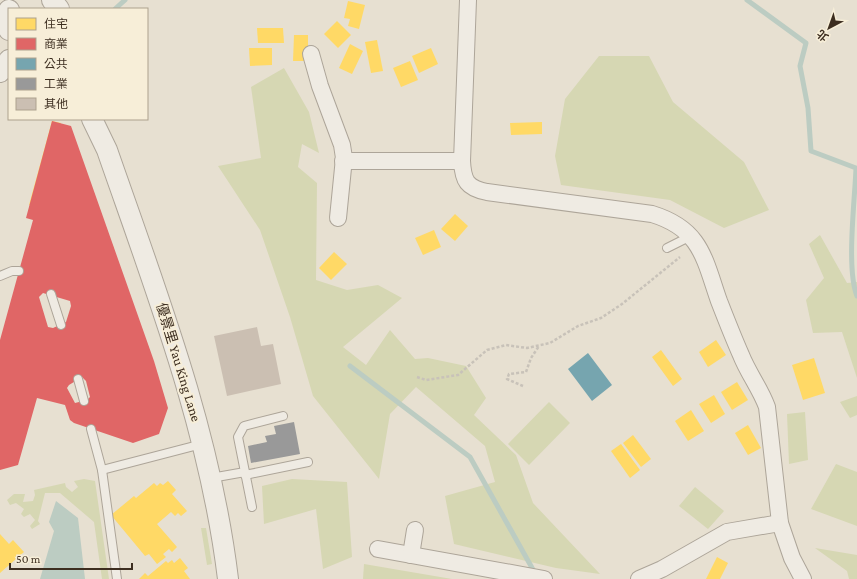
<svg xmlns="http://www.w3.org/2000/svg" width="857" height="579" viewBox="0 0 857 579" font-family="'Crimson Pro','Noto Sans TC',serif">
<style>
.green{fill:#d6d7b3}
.water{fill:#bcccc2}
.homes{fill:#ffd966}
.shops{fill:#e06666;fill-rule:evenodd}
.public{fill:#76a5af}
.industry{fill:#999}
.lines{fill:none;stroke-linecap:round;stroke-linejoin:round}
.stream{stroke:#bcccc2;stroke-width:5}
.building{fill:#cbbfb2}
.service-casing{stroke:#ada599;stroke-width:10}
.minor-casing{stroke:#ada599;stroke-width:18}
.tertiary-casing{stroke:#ada599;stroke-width:22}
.path{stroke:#c8c2b9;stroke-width:2.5;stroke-dasharray:3 2;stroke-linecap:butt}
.service{stroke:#efebe3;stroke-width:8}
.minor{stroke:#efebe3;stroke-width:16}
.tertiary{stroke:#efebe3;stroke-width:20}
.labels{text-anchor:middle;stroke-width:4;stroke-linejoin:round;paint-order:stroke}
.street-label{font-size:14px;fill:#3d2e20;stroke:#f7eed8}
</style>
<rect width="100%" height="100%" fill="#e7e0d1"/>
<g class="green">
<path d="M 599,56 L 649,56 L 673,102 L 744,162 L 769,210 L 724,228 L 670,200 L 561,185 L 555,156 L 565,99 Z"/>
<path d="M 284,68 L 309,112 L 319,153 L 302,144 L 298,167 L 317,183 L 316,280 L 347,290 L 378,285 L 402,298 L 343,347 L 366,365 L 390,330 L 415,359 L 428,358 L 466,366 L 486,398 L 474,415 L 516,455 L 533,503 L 600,574 L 556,568 L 454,544 L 445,496 L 495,482 L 485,446 L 416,387 L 390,414 L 379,479 L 313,396 L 290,317 L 260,230 L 218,166 L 261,158 L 251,87 Z"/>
<path d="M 820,235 L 847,283 L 857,282 L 857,378 L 842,332 L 813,333 L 806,300 L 824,278 L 809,244 Z"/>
<path d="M 857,396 L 857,415 L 850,418 L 840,402 Z"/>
<path d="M 549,402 L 570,423 L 529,465 L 508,444 Z"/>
<path d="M 805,412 L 808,460 L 789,464 L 787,414 Z"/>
<path d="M 836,464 L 857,472 L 857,526 L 811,509 Z"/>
<path d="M 84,479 L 95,481 L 109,579 L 102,579 L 94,522 L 60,493 L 45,493 L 38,521 L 40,524 L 32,529 L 30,526 L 35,520 L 30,514 L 24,517 L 21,514 L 24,509 L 16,503 L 10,505 L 7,500 L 14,494 L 25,494 L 23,502 L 33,501 L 35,495 L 34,490 L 65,483 L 66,487 L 72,492 L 78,487 L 74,481 Z"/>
<path d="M 292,479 L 347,482 L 352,557 L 323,569 L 316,509 L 264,524 L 262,486 Z"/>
<path d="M 695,487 L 724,511 L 708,529 L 679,506 Z"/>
<path d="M 201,528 L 206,528 L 212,564 L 207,565 Z"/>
<path d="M 815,548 L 857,555 L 857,579 L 849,579 L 847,571 Z"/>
<path d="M 364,564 L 452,579 L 363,579 Z"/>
</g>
<path class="water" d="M 56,501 L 78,518 L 85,579 L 40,579 L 54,531 L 49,522 Z"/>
<g class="homes">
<path d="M 348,1 L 365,5 L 359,29 L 348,26 L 350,19 L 344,18 Z"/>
<path d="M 337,21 L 351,35 L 338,48 L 324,34 Z"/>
<path d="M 257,28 L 283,28 L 284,43 L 258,43 Z"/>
<path d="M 294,35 L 308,35 L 308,61 L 293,61 Z"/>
<path d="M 377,40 L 383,71 L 371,73 L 365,42 Z"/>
<path d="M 350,44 L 363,51 L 352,74 L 339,68 Z"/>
<path d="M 249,48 L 272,48 L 272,65 L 250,66 Z"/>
<path d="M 431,48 L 438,64 L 419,73 L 412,56 Z"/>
<path d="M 410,61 L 418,80 L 401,87 L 393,68 Z"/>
<path d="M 52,121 L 61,123 L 59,129 L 66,131 L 65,134 L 72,135 L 69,147 L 76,149 L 67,182 L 71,183 L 73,175 L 77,176 L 78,173 L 85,175 L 83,194 L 86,195 L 81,212 L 59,205 L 58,209 L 43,205 L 42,208 L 29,205 Z"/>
<path d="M 542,122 L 542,134 L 511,135 L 510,123 Z"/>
<path d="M 64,211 L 76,214 L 74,218 L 81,220 L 82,216 L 89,218 L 81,248 L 99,252 L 100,247 L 104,248 L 106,244 L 114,247 L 108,269 L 113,270 L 108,287 L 96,283 L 97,280 L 86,277 L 84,282 L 73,279 L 72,282 L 42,274 L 57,223 L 60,223 Z"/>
<path d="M 455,214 L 468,226 L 455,241 L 441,229 Z"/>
<path d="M 434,230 L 441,247 L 423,255 L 415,238 Z"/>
<path d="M 334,252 L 347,264 L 331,280 L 319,268 Z"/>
<path d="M 87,284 L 99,287 L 98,292 L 104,293 L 105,289 L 113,291 L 105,321 L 123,326 L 124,321 L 128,322 L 129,318 L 137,320 L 131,342 L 136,344 L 132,360 L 120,357 L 120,354 L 109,351 L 107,356 L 96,353 L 95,356 L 66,348 L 80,296 L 84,297 Z"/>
<path d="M 716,340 L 726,355 L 708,367 L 699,352 Z"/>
<path d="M 661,350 L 682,379 L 673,386 L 652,357 Z"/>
<path d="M 814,358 L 825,393 L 803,400 L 792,365 Z"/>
<path d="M 111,359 L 123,362 L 122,366 L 128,368 L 130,364 L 137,366 L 129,396 L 147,401 L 148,395 L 152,396 L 153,392 L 161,395 L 155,417 L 161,418 L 157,430 L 150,428 L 149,432 L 144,430 L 144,434 L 121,427 L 120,431 L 90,423 L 105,371 L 108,372 Z"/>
<path d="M 26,368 L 28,383 L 19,385 L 20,390 L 15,390 L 13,396 L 17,397 L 8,431 L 4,430 L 0,443 L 0,372 Z"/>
<path d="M 737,382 L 748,400 L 732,410 L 721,392 Z"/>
<path d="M 714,395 L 725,414 L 711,423 L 699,404 Z"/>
<path d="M 691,410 L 704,431 L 688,441 L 675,421 Z"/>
<path d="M 748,425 L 761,448 L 748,455 L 735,433 Z"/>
<path d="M 633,435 L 651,459 L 641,467 L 623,443 Z"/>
<path d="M 9,437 L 17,446 L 0,461 L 0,445 Z"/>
<path d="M 621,444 L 640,470 L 630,478 L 611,451 Z"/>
<path d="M 168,481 L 176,490 L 172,494 L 187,511 L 181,516 L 178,513 L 175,516 L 171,512 L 157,524 L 177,547 L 172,552 L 169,549 L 163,554 L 166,557 L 157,564 L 149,554 L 145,556 L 111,515 L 134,496 L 136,498 L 154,483 L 157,486 L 160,483 L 163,485 Z"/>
<path d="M 0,534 L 9,544 L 13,540 L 24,552 L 0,573 Z"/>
<path d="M 717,557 L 728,563 L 720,579 L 706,579 Z"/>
<path d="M 180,558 L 188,568 L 184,571 L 190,579 L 139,579 L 145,573 L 148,576 L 166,561 L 168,563 L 172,560 L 174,563 Z"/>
</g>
<path class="shops" d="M 52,121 L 71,126 L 154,361 L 168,408 L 159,434 L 133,443 L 74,423 L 70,420 L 65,405 L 37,398 L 18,465 L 0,470 L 0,340 L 33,220 L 26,218 ZM 43,293 L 70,301 L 71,306 L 66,322 L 53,328 L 48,327 L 39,297 ZM 82,377 L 86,381 L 90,397 L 87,400 L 75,403 L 67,388 L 69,385 Z"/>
<path class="public" d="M 588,353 L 612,385 L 592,401 L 568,369 Z"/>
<path class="industry" d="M 294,422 L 300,454 L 251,463 L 248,446 L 267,442 L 265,436 L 276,434 L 274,426 Z"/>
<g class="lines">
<g class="stream">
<path d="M 747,0 L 806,43 L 800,66 L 808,108 L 811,151 L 856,168 C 855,199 846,269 857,296"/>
<path d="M 115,9 L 125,0"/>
<path d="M 350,366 L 470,457 L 536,575"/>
</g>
</g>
<path class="building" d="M 257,327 L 261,346 L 273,344 L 281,384 L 227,396 L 214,336 Z"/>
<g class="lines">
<defs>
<g id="service">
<path d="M 667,248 L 691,236"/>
<path d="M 0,276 L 12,271 L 19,271"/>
<path d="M 51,294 L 61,325"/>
<path d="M 78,379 L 84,401"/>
<path d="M 91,429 L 102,470 L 117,579"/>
<path d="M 102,470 L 202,444"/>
<path d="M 245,475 L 308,462"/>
<path d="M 211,478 L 245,472"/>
<path d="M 252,507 L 238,437 L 244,426 L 283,416"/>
</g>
<g id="minor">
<path d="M 468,0 L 462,161 C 463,181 467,188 487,192 L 652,214 C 701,229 704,258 719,301 C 726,319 733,337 741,355 C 748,373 760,388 767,407 L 780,523 L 792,558 L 803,579"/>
<path d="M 311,54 L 320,86 L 342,145 L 344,158 L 338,218"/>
<path d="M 343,161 L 462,161"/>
<path d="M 378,549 L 544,579"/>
<path d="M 411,555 L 415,530"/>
<path d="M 639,579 L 662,569 L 727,532 L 780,523"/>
</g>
<g id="tertiary">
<path d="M 52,0 L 59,9"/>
<path d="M 9,10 L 7,21 L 9,30"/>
<path d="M 0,72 L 9,60"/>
<path d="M 92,119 L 107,150 C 156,291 210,430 228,579"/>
</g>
</defs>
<use href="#service" class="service-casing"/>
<use href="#minor" class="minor-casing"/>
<use href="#tertiary" class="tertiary-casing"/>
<g class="path">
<path d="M 417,377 L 426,380 L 458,375 L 487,350 L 506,345 L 527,348 L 550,343 L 578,326 L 601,318 L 622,304 L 680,257"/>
<path d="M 523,386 L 507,379 L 509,374 L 526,372 L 531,358 L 539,346"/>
</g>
<use href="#service" class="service"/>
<use href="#minor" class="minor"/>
<use href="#tertiary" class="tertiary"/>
</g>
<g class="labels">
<g class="street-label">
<text transform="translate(179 362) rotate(73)" y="5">優景里 Yau King Lane</text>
</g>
</g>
<rect x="8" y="8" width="140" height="112" fill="#f7eed8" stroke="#ada18e"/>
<rect x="16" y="18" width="20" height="12" fill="#ffd966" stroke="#ada18e"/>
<text x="44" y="28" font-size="12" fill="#3d2e20">住宅</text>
<rect x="16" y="38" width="20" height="12" fill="#e06666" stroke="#ada18e"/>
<text x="44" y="48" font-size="12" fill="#3d2e20">商業</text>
<rect x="16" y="58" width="20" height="12" fill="#76a5af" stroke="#ada18e"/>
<text x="44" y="68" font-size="12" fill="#3d2e20">公共</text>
<rect x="16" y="78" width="20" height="12" fill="#999999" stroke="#ada18e"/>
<text x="44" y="88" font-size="12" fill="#3d2e20">工業</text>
<rect x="16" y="98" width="20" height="12" fill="#cbbfb2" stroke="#ada18e"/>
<text x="44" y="108" font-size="12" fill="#3d2e20">其他</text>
<g transform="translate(829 28) rotate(221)" stroke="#f7eed8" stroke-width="3" paint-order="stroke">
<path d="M0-3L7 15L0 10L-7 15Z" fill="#3d2e20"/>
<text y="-6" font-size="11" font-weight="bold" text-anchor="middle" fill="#3d2e20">北</text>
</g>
<path d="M10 563v6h122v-6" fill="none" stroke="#3d2e20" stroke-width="2"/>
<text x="16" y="563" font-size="12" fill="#3d2e20" stroke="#f7eed8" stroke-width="3" paint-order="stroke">50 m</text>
</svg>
